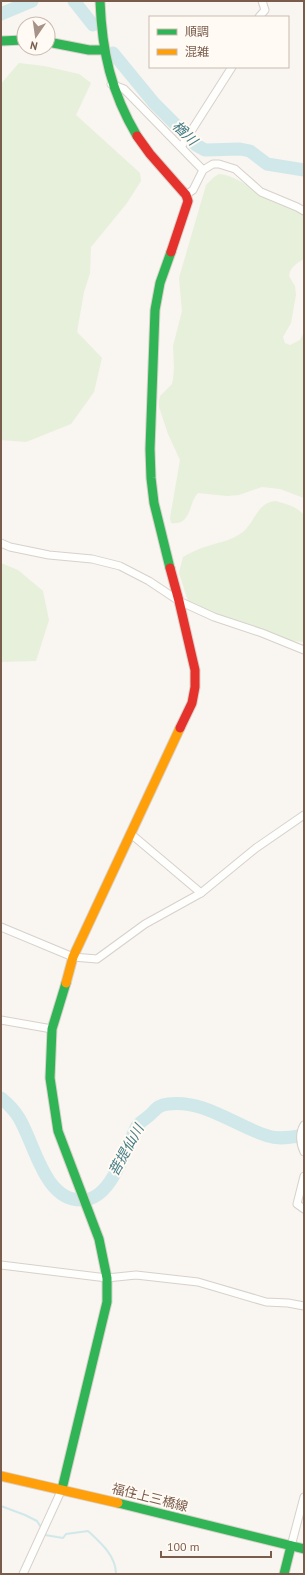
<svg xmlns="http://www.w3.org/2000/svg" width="305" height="1575" viewBox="0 0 305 1575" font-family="'PT Sans','Noto Sans JP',sans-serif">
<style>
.green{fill:#e7f0db}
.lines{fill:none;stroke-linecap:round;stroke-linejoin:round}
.stream{stroke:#d0e8ea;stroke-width:2}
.river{stroke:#d0e8ea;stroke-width:13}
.street-casing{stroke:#d7d1cb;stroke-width:9}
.fast-casing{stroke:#d9d2cb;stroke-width:11}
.slow-casing{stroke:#d9d2cb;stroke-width:11}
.jam-casing{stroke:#d9d2cb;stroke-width:11}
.street{stroke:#fefefd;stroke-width:7}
.fast{stroke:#30b455;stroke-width:9}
.slow{stroke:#ff9f0a;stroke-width:9}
.jam{stroke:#e5322d;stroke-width:9}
.labels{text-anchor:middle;stroke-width:4;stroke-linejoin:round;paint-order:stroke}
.street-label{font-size:13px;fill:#7a5c4d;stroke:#fffaf3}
.water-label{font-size:14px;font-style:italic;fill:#437c86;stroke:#fffaf3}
</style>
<rect width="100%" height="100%" fill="#f9f5f0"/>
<g class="green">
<path d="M 19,63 L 44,66 L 79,74 L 91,83 L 76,115 L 140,173 L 141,181 L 127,203 L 91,247 L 90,273 L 84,292 L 77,332 L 102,358 L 94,392 L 71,424 L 26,442 L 1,440 L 1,84 Z"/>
<path d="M 219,174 C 240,176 253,192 271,201 C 282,206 294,209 304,216 L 304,259 C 297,263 290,267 289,276 L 295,286 L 296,295 L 291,323 L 283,337 L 285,343 L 290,345 L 300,340 L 304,332 L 304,498 L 280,489 L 262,487 L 239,495 L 227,496 L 198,493 C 188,503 192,526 171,523 L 170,518 L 180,460 L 168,434 L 159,407 L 159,401 L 160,396 L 172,384 L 173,379 L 174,368 L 173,346 L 182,311 L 179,278 L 206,185 L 214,177 Z"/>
<path d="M 275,501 C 286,504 296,506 304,515 L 304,642 L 292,641 L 214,613 L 188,601 L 179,573 L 183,557 C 188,554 194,551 199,549 C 214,543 230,542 243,532 C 255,522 257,503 275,501 Z"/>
<path d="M 1,563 L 18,570 L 43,591 L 49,620 L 36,661 L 1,662 Z"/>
</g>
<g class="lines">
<g class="stream">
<path d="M 1,1506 L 25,1515 L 37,1521 L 42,1529"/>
<path d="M 44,1533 L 45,1535 L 63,1538 L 66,1534 L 88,1531 C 101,1543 116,1556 116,1574"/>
</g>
<g class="river">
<path d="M 74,1 L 93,25"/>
<path d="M 1,14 L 32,1"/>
<path d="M 113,53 L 154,103 L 196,145 L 205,150 L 240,149 L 250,151 L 267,164 L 304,170"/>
<path d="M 1,1098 C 7,1103 15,1111 19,1118 C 35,1144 44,1201 82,1200 C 112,1200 125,1148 137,1126 C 140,1122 147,1118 151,1114 C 157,1108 159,1105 168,1104 C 204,1099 235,1126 268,1136 C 279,1140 293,1137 304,1135"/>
</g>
<defs>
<g id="street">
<path d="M 259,17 L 265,10 L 262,1"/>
<path d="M 111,84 L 124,89 L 203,170"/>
<path d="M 181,147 L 232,67"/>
<path d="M 186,195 L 193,190 L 203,170 L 213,164 L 219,164 L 235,169 L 261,192 L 297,207 L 304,211"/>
<path d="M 1,543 L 10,547 L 49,555 L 92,559 L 120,566 L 149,581 L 179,601 L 214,617 L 262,633 L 304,650"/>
<path d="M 131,834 L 201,893"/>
<path d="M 1,927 L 73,957 L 97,959 L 145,924 L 201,893 L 256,848 L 304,815"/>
<path d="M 1,1020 L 52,1029"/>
<path d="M 304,1125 C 299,1133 300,1144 304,1152"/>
<path d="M 304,1176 L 297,1204 L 304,1209"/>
<path d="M 1,1265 L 107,1278 L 136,1275 L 198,1282 L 266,1302 L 288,1303 L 304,1306"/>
<path d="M 291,1546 L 304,1497"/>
<path d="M 23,1574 L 62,1489"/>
</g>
<g id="fast">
<path d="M 100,1 C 102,52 111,92 137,136"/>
<path d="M 1,41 L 24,40"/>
<path d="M 48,42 L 89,50 L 103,50"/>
<path d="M 170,568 L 154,503 L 151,478 L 150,449 L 155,310 L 160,283 L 171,252"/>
<path d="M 62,1489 L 107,1302 L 107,1278 L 99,1239 L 58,1131 L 50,1078 L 52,1029 L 66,983"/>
<path d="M 118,1503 L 304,1549"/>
<path d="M 284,1574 L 291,1546"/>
</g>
<g id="slow">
<path d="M 66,983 L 73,957 L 180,728"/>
<path d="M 1,1476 L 118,1503"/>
</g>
<g id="jam">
<path d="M 137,136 L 150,154 L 186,195 L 188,201 L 171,252"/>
<path d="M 170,568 L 179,601 L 195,670 L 195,687 L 192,703 L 180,728"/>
</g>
</defs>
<use href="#street" class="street-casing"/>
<use href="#fast" class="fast-casing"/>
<use href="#slow" class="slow-casing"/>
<use href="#jam" class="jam-casing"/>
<use href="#street" class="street"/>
<use href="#fast" class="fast"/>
<use href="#slow" class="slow"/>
<use href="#jam" class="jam"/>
</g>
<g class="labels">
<g class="street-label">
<text transform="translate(150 1497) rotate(14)" y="5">福住上三橋線</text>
</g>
<g class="water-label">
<text transform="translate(185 133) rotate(44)" y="5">楢川</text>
<text transform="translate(126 1150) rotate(-61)" y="5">菩提仙川</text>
</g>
</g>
<rect width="305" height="1575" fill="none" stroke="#7a5c4d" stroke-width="4"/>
<rect x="149" y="16" width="140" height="52" fill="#fffaf3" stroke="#cabbb1"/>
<rect x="157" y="29" width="20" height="6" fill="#30b455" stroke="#cabbb1"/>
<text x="185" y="36" font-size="12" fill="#7a5c4d">順調</text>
<rect x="157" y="49" width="20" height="6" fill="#ff9f0a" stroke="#cabbb1"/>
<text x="185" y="56" font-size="12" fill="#7a5c4d">混雑</text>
<g transform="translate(36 36) rotate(193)"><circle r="19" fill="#fffaf3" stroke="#cabbb1"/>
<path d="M0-3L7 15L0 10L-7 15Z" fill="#a69286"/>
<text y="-6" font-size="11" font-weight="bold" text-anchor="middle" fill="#7a5c4d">N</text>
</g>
<path d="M161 1551v6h110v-6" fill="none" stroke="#7a5c4d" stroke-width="2"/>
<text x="167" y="1551" font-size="12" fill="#7a5c4d" stroke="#fffaf3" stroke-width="3" paint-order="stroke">100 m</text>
</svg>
